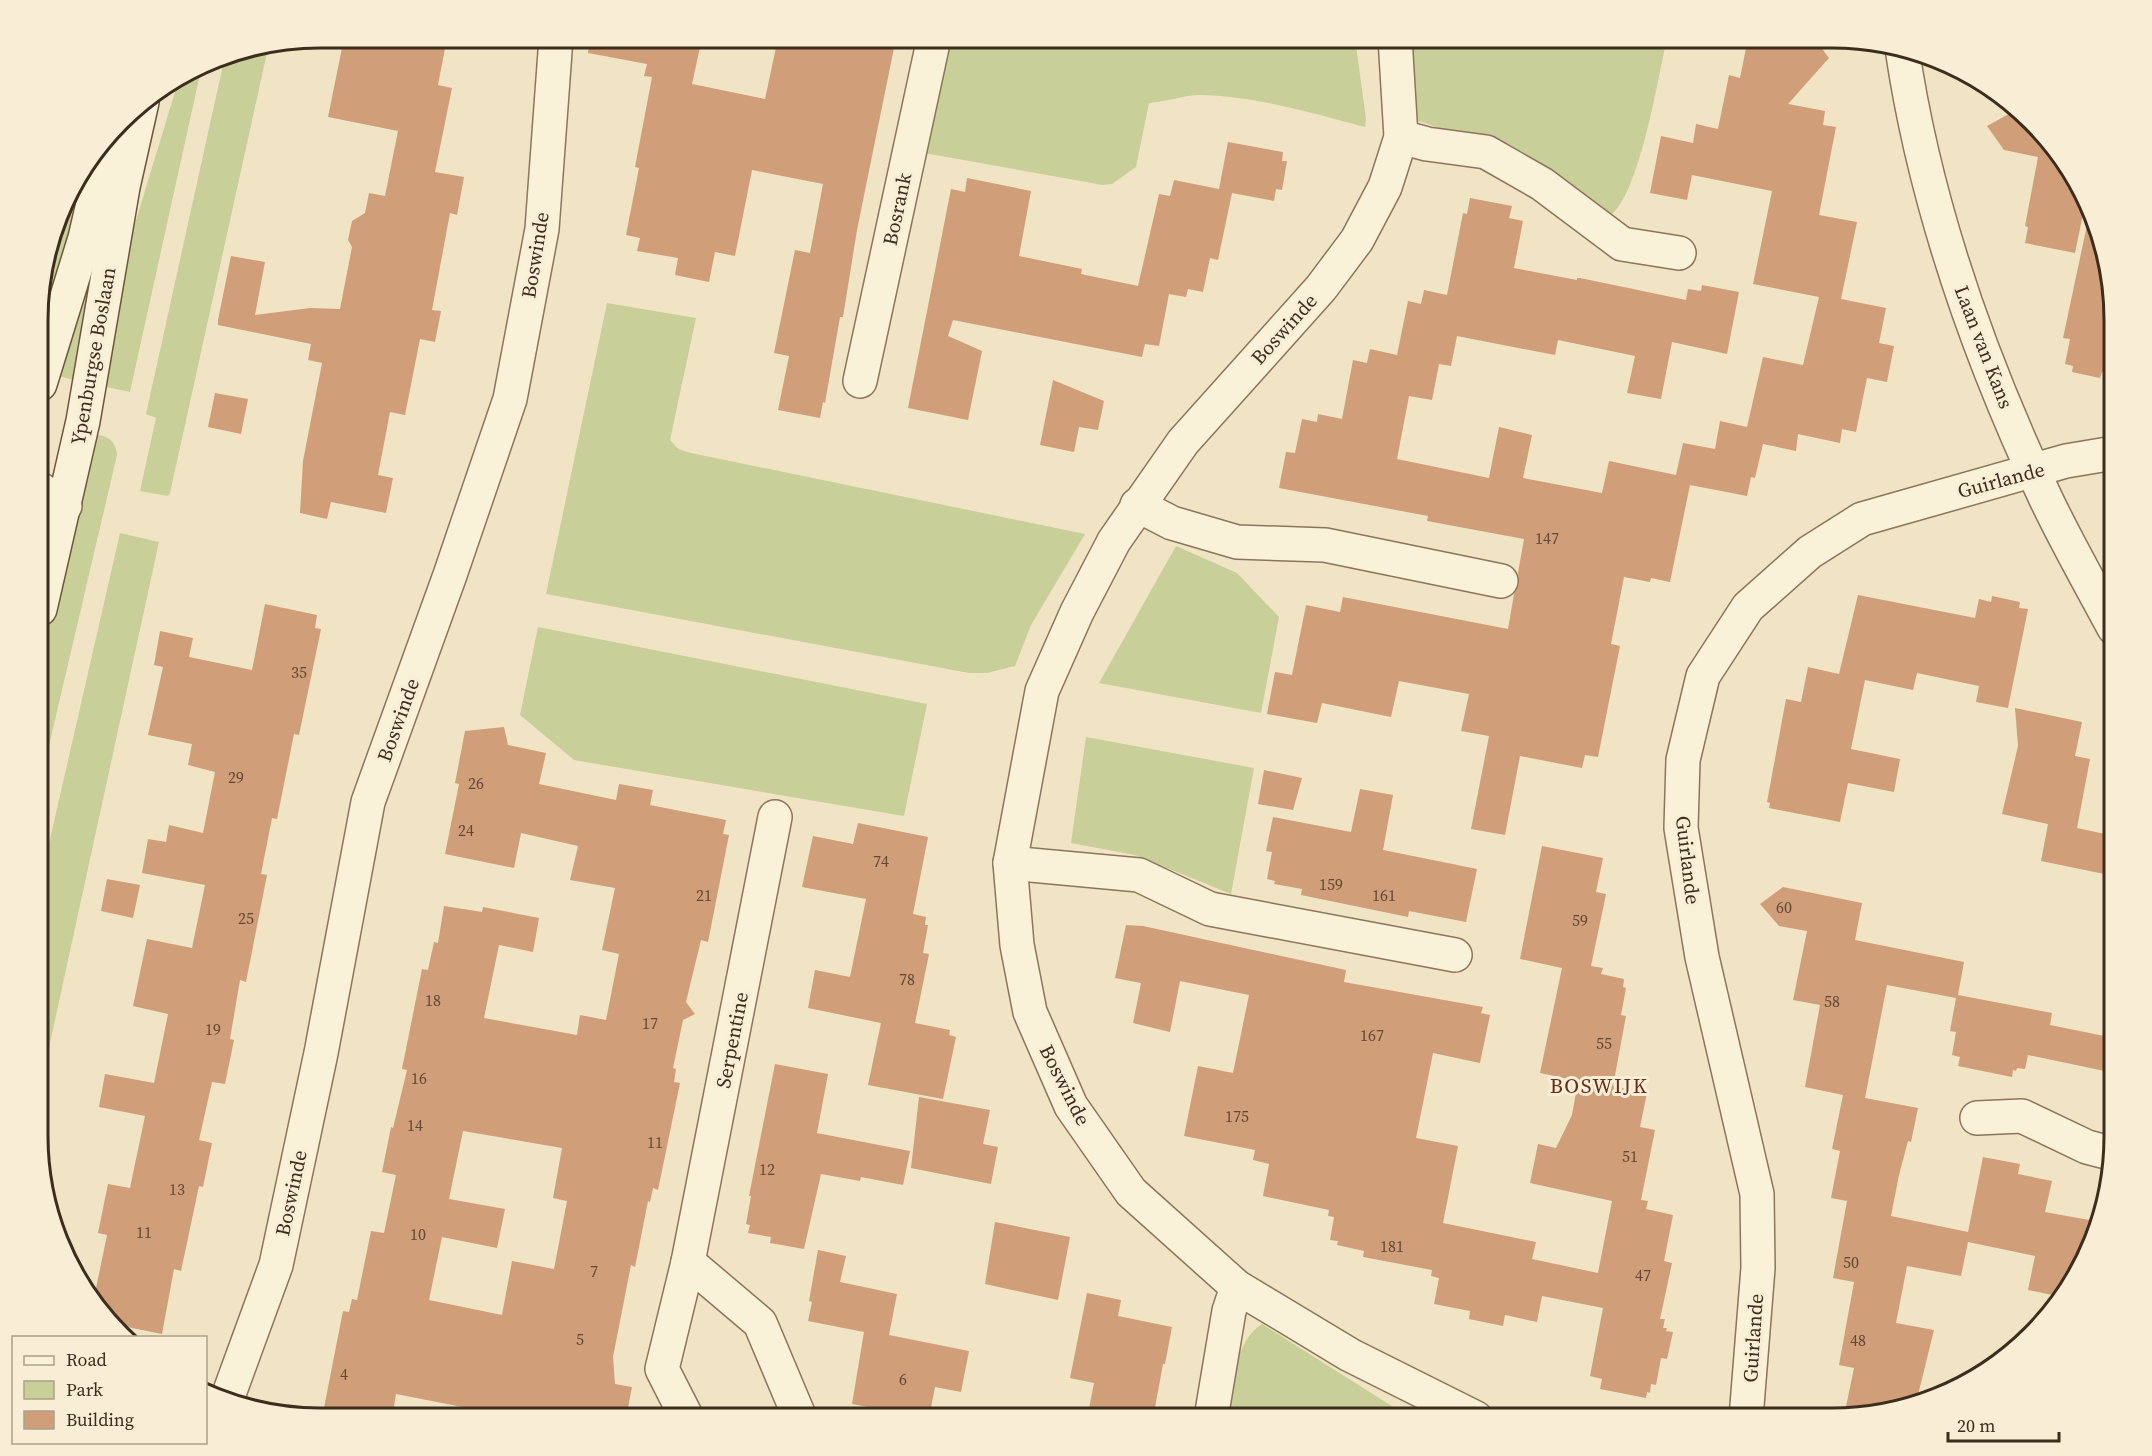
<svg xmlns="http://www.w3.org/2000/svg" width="2152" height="1456" viewBox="0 0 2152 1456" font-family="'Source Serif 4',serif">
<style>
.green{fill:#c8cf98}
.building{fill:#d09e79;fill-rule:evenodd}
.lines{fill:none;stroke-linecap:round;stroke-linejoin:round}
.street-casing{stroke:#8c755a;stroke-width:36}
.secondary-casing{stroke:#6e563d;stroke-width:36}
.street{stroke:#faf1d9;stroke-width:33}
.secondary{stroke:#faf1d9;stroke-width:33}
.labels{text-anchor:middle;stroke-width:6;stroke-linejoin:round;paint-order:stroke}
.number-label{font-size:16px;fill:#614935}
.street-label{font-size:20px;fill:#3c2d1e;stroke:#f7eed5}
.neighbourhood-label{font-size:21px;letter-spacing:1.5px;fill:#6b2d1b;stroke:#f7eed5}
.rim{fill:none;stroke:#3c2d1e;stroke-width:3}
</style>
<rect width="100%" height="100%" fill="#f0e4c5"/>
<g class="green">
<path d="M 946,38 L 1355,38 L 1366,119 L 1365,127 C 1311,113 1256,96 1200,95 C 1184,95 1166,102 1149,103 L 1136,167 L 1112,184 L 1103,185 L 924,153 Z"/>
<path d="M 1408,38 L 1667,38 C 1658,78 1641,183 1615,211 C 1610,216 1603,220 1597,225 L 1480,141 L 1418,121 Z"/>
<path d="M 268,48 L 170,493 L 168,496 L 140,491 L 156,418 L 146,414 L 225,56 Z"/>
<path d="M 202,65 L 130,392 L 97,385 L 120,273 L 179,79 Z"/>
<path d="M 97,155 L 40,355 L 40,283 L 67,195 Z"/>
<path d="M 99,224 L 78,381 L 53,375 Z"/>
<path d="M 607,303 L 696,318 L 670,440 L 678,449 L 691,453 L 1085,534 L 1031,625 L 1015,666 L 987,673 L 969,673 L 546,594 Z"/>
<path d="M 98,435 C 110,436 116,444 117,455 L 40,784 L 40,663 L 95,436 Z"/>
<path d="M 120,533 L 159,542 L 40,1089 L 40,883 Z"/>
<path d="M 1176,546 L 1237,573 L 1279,617 L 1261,713 L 1099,683 Z"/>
<path d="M 538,627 L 927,704 L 904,816 L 574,760 L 520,715 Z"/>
<path d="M 1086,737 L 1254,768 L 1231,894 L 1135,855 L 1071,843 Z"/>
<path d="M 1262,1324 L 1398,1410 L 1397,1418 L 1224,1418 C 1231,1390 1235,1340 1262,1324 Z"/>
</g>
<g class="building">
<path d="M 344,38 L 447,38 L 438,85 L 452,88 L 435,172 L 464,177 L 457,215 L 450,213 L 432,310 L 441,311 L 435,342 L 420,339 L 405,415 L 390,412 L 378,475 L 393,478 L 386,513 L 331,502 L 327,519 L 300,513 L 303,461 L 322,363 L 308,360 L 311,344 L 218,325 L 218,320 L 231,256 L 265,262 L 255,315 L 310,308 L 340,309 L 352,247 L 348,240 L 352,221 L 365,213 L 369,193 L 385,196 L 398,131 L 328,117 Z"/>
<path d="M 590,38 L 702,38 L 692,84 L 765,99 L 778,38 L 896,38 L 857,230 L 843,317 L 840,317 L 825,403 L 823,402 L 820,418 L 778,410 L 789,356 L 774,353 L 795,250 L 810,253 L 823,184 L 752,170 L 735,256 L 715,252 L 709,282 L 675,275 L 678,258 L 637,251 L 640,238 L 626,235 L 639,168 L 635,167 L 652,77 L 644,76 L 647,64 L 588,53 Z"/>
<path d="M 1748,38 L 1814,38 L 1829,58 L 1788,104 L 1825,111 L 1823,125 L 1836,127 L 1819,215 L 1857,222 L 1841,299 L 1886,308 L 1879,343 L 1894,346 L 1887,382 L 1867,378 L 1856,432 L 1842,429 L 1840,443 L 1798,434 L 1796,451 L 1763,444 L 1755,478 L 1751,477 L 1747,496 L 1690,485 L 1670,582 L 1651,578 L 1650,582 L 1624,577 L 1611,644 L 1620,646 L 1598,757 L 1585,755 L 1582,768 L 1520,756 L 1505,835 L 1471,829 L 1489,736 L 1461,731 L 1469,694 L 1399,681 L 1391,717 L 1322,703 L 1317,723 L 1267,714 L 1275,672 L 1292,675 L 1306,605 L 1340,612 L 1343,597 L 1508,629 L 1514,594 L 1519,584 L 1518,573 L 1524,539 L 1427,521 L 1428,516 L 1279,488 L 1286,452 L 1295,453 L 1302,419 L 1317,422 L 1318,414 L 1342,419 L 1353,360 L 1367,363 L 1370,349 L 1397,355 L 1408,301 L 1421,304 L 1424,290 L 1447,295 L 1463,213 L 1467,214 L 1470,198 L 1512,206 L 1509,218 L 1523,221 L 1514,268 L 1577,280 L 1577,278 L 1580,278 L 1686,300 L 1688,289 L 1701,291 L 1702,285 L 1739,292 L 1727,354 L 1672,342 L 1661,399 L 1627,393 L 1635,356 L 1558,340 L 1555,355 L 1457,336 L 1451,366 L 1439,364 L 1432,400 L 1409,396 L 1397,459 L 1489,478 L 1499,427 L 1532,435 L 1523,478 L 1602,493 L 1609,461 L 1676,475 L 1683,443 L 1715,449 L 1720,421 L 1747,427 L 1763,357 L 1803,365 L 1819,297 L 1753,284 L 1772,191 L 1692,175 L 1687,200 L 1650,193 L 1661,136 L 1693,143 L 1696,124 L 1718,129 L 1729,75 L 1740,78 Z"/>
<path d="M 2016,110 L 2085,195 L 2086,199 L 2075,253 L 2025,243 L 2028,227 L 2025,226 L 2038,157 L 2004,150 L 1987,126 Z"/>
<path d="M 1228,142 L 1283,152 L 1282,161 L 1287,161 L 1282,190 L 1276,189 L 1274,201 L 1232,193 L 1218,260 L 1210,258 L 1203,292 L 1188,289 L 1186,297 L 1169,294 L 1159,346 L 1145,344 L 1142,357 L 953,320 L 948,336 L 982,351 L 968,420 L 908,408 L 951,189 L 965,192 L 967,178 L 1031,191 L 1019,256 L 1082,269 L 1081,274 L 1138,286 L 1159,194 L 1170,196 L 1174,180 L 1219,189 Z"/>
<path d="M 2090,211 L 2114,302 L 2114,374 L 2102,372 L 2100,378 L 2072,372 L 2073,366 L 2065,364 L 2070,339 L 2063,338 Z"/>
<path d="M 1053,380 L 1104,401 L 1098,430 L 1079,427 L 1074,452 L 1040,445 Z"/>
<path d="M 215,393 L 248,399 L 241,434 L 208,427 Z"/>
<path d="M 1858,595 L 1975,618 L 1979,599 L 1991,602 L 1992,596 L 2020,602 L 2019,608 L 2028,609 L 2008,708 L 1976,702 L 1979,686 L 1917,673 L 1913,690 L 1865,680 L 1851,749 L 1900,759 L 1894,792 L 1848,783 L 1840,822 L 1769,808 L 1770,803 L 1767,802 L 1786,699 L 1801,702 L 1808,667 L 1839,674 Z"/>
<path d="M 265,604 L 317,615 L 315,628 L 321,629 L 299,735 L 294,734 L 277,819 L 272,818 L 261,874 L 267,875 L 246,982 L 240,980 L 230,1039 L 234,1040 L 225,1084 L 212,1082 L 199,1140 L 212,1143 L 203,1187 L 199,1186 L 181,1271 L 174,1269 L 162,1334 L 117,1325 L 94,1298 L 107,1235 L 98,1233 L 108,1184 L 130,1188 L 145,1116 L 99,1107 L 105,1074 L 154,1083 L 168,1014 L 133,1006 L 147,939 L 192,948 L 205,885 L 142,873 L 148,839 L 166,842 L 169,825 L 203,833 L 215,772 L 188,765 L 192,744 L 148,735 L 163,667 L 154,665 L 160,631 L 193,638 L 189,657 L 252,670 Z"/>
<path d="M 2015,708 L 2082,722 L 2075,756 L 2090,759 L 2077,828 L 2114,836 L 2114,876 L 2041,861 L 2048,824 L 2002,814 L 2018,746 Z"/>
<path d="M 504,727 L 508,745 L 546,753 L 539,784 L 616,800 L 619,784 L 653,790 L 650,805 L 726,820 L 723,834 L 729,835 L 708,942 L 701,940 L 686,1002 L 695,1014 L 683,1020 L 673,1068 L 676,1069 L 674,1082 L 680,1083 L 658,1190 L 653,1188 L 650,1202 L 648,1201 L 635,1267 L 631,1265 L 613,1357 L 615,1384 L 632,1387 L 626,1418 L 582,1418 L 550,1412 L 548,1418 L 519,1418 L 396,1394 L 392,1418 L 322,1418 L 343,1311 L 349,1312 L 352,1299 L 357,1300 L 371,1231 L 384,1233 L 396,1175 L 382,1172 L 391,1127 L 393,1128 L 407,1070 L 402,1069 L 422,969 L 428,970 L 434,942 L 438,943 L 444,906 L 482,912 L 483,907 L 539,918 L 533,952 L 499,945 L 484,1018 L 577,1035 L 580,1015 L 606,1020 L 619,954 L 602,950 L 615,888 L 570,880 L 578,846 L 521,833 L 514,868 L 445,854 L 459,784 L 455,783 L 465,731 ZM 463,1131 L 562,1148 L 553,1198 L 567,1201 L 554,1269 L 512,1261 L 502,1315 L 429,1300 L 442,1237 L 497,1248 L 505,1209 L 449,1199 Z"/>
<path d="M 1264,770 L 1302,778 L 1293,810 L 1258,804 Z"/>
<path d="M 1360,789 L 1393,795 L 1383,850 L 1477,869 L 1466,922 L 1409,911 L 1408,917 L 1301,895 L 1302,889 L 1274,884 L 1275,881 L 1267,879 L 1272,852 L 1266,851 L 1273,817 L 1351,832 Z"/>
<path d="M 858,823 L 928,837 L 913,914 L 926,917 L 925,925 L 928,925 L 923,953 L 929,954 L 915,1023 L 950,1030 L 949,1035 L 956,1037 L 943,1099 L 868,1085 L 881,1023 L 808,1008 L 815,970 L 850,977 L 866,899 L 802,887 L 813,836 L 853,844 Z"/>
<path d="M 1542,846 L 1603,858 L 1596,892 L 1606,894 L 1591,966 L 1603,968 L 1601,974 L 1624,979 L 1623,987 L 1626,988 L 1621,1015 L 1626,1016 L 1613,1086 L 1647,1093 L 1640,1127 L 1655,1130 L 1641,1200 L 1648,1201 L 1646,1209 L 1673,1215 L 1664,1261 L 1672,1263 L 1660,1319 L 1665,1319 L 1663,1328 L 1667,1328 L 1666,1331 L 1673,1332 L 1667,1359 L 1661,1358 L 1656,1385 L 1651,1384 L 1650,1393 L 1647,1392 L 1646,1398 L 1600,1389 L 1602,1379 L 1590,1376 L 1603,1308 L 1542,1296 L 1537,1322 L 1505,1315 L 1503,1326 L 1469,1319 L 1470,1311 L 1434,1304 L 1439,1278 L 1431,1276 L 1432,1270 L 1363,1257 L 1364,1251 L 1337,1245 L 1338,1241 L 1330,1240 L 1334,1217 L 1328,1216 L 1329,1210 L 1263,1196 L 1269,1164 L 1253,1160 L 1255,1150 L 1184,1136 L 1198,1066 L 1233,1073 L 1249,995 L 1180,981 L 1170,1032 L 1133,1023 L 1141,983 L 1115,978 L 1126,925 L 1143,926 L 1346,970 L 1344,982 L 1483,1007 L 1481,1013 L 1490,1015 L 1480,1063 L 1433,1053 L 1416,1138 L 1458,1146 L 1443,1223 L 1536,1242 L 1532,1259 L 1598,1273 L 1612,1201 L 1530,1183 L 1538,1144 L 1556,1148 L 1572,1115 L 1578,1081 L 1540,1073 L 1562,968 L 1520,959 Z"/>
<path d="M 107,879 L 140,885 L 133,918 L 101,911 Z"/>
<path d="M 1783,887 L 1862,903 L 1855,940 L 1964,962 L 1958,995 L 2052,1013 L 2050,1025 L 2114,1038 L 2114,1073 L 2028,1055 L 2025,1069 L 2017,1068 L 2016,1071 L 2013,1070 L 2012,1077 L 1958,1066 L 1960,1057 L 1952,1055 L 1956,1032 L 1950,1031 L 1956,998 L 1887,985 L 1865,1098 L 1918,1108 L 1911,1142 L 1908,1141 L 1899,1175 L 1891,1216 L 1968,1232 L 1983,1157 L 2020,1164 L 2018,1174 L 2052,1181 L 2045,1212 L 2100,1222 L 2062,1297 L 2028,1290 L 2035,1256 L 1968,1242 L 1961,1276 L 1907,1266 L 1896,1323 L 1934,1330 L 1917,1399 L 1844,1416 L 1854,1368 L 1839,1365 L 1854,1282 L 1833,1278 L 1847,1201 L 1831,1198 L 1840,1151 L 1832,1149 L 1843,1095 L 1805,1087 L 1820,1005 L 1793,1000 L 1807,931 L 1779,926 L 1760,904 Z"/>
<path d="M 775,1064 L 828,1074 L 817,1133 L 910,1151 L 903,1185 L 861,1177 L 860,1181 L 821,1174 L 804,1249 L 770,1243 L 771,1237 L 748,1233 L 750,1225 L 746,1224 L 751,1196 L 749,1196 Z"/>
<path d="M 919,1097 L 990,1110 L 983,1144 L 998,1147 L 991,1184 L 911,1168 Z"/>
<path d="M 995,1222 L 1070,1237 L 1058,1300 L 985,1284 Z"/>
<path d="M 818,1250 L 846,1256 L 840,1282 L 897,1294 L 889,1335 L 969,1351 L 961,1392 L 935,1387 L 929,1418 L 852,1404 L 864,1332 L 808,1321 L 812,1302 L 809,1301 Z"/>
<path d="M 1087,1293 L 1121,1300 L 1118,1316 L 1172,1327 L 1165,1364 L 1163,1364 L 1153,1418 L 1087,1418 L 1094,1383 L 1070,1378 Z"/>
</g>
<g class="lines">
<defs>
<g id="street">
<path d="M 1395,38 L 1401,137 L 1385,187 L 1357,240 L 1321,288 L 1183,442 L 1114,541 L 1077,612 L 1042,691 L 1010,863 L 1017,945 L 1030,1012 L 1071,1106 L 1131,1192 L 1237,1287 L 1350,1355 L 1476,1418"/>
<path d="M 1902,48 C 1925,205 1979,357 2046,499 C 2067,543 2091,585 2114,628"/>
<path d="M 1401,137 L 1427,144 L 1486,152 L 1542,184 L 1622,244 L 1679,253"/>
<path d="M 860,381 L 934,38"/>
<path d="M 40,489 L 65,506"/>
<path d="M 1137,505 L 1172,523 L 1237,542 L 1325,545 L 1501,581"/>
<path d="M 1010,863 L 1139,875 L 1210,909 L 1455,955"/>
<path d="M 1977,1118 L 2022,1116 L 2087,1147 L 2114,1154"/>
<path d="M 688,1262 L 760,1323 L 800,1418"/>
<path d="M 226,1402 L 276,1265 L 321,1053 L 368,802 L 450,575 L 510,399 L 542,229 L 556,38"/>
<path d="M 687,1418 L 662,1369 L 688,1262 L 775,817"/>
<path d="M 1211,1418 L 1229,1311 L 1237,1287"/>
<path d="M 1746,1418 L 1758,1268 L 1757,1194 L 1702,957 L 1681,828 L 1683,760 L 1703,676 L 1748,607 L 1810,552 L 1862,519 L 2066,461 L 2114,453"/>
</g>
<g id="secondary">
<path d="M 40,384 L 85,238 L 107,143"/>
<path d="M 40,609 L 83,421 L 123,187 L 142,102"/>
</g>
</defs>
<use href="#street" class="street-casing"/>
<use href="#secondary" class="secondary-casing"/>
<use href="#street" class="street"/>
<use href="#secondary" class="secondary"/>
</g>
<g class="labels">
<g class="number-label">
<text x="1547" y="544">147</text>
<text x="299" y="678">35</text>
<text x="236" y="783">29</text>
<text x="476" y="789">26</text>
<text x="466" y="836">24</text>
<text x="881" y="867">74</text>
<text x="1331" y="890">159</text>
<text x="704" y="901">21</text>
<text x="1384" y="901">161</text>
<text x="1784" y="913">60</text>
<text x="246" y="924">25</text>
<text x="1580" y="926">59</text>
<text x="907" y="985">78</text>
<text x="433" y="1006">18</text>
<text x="1832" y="1007">58</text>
<text x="650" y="1029">17</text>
<text x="213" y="1035">19</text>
<text x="1372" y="1041">167</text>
<text x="1604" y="1049">55</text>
<text x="419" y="1084">16</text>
<text x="1237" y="1122">175</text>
<text x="415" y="1131">14</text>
<text x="655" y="1148">11</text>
<text x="1630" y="1162">51</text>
<text x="767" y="1175">12</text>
<text x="177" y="1195">13</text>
<text x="144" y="1238">11</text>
<text x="418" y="1240">10</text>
<text x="1392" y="1252">181</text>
<text x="1851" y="1268">50</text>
<text x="594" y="1277">7</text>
<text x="1643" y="1281">47</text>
<text x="580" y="1345">5</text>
<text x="1858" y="1346">48</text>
<text x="344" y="1380">4</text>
<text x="903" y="1385">6</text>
</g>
<g class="street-label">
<text transform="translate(897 209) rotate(-78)" y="7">Bosrank</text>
<text transform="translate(535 255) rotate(-81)" y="7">Boswinde</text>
<text transform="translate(1284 329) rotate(-48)" y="7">Boswinde</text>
<text transform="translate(1984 347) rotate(69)" y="7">Laan van Kans</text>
<text transform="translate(93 356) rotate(-80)" y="7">Ypenburgse Boslaan</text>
<text transform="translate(2001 480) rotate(-15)" y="7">Guirlande</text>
<text transform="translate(398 720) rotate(-70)" y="7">Boswinde</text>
<text transform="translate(1688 860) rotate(83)" y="7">Guirlande</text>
<text transform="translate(732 1040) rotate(-79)" y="7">Serpentine</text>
<text transform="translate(1065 1085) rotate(63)" y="7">Boswinde</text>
<text transform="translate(291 1193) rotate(-78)" y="7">Boswinde</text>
<text transform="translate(1753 1338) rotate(-86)" y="7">Guirlande</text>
</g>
<g class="neighbourhood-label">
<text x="1599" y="1093">BOSWIJK</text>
</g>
</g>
<path d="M0 0H2152V1456H0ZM320 48H1832A272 272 0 0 1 2104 320V1136A272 272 0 0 1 1832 1408H320A272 272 0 0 1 48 1136V320A272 272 0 0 1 320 48Z" fill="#f7eed5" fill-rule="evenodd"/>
<path class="rim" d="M320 48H1832A272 272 0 0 1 2104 320V1136A272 272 0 0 1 1832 1408H320A272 272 0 0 1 48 1136V320A272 272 0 0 1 320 48Z"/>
<rect x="12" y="1336" width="195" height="108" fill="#f7eed5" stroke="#aca18c" stroke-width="1.5"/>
<rect x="24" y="1356" width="30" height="9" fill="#faf1d9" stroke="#aca18c" stroke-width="1.5"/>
<text x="66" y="1366" font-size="18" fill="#3c2d1e">Road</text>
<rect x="24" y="1381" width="30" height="18" fill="#c8cf98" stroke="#aca18c" stroke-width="1.5"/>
<text x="66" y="1396" font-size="18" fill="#3c2d1e">Park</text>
<rect x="24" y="1411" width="30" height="18" fill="#d09e79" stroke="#aca18c" stroke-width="1.5"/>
<text x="66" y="1426" font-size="18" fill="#3c2d1e">Building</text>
<path d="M1948 1432v9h111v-9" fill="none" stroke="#3c2d1e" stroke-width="3"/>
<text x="1957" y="1432" font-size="18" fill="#3c2d1e" stroke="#f7eed5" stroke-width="4.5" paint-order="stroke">20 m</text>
</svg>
